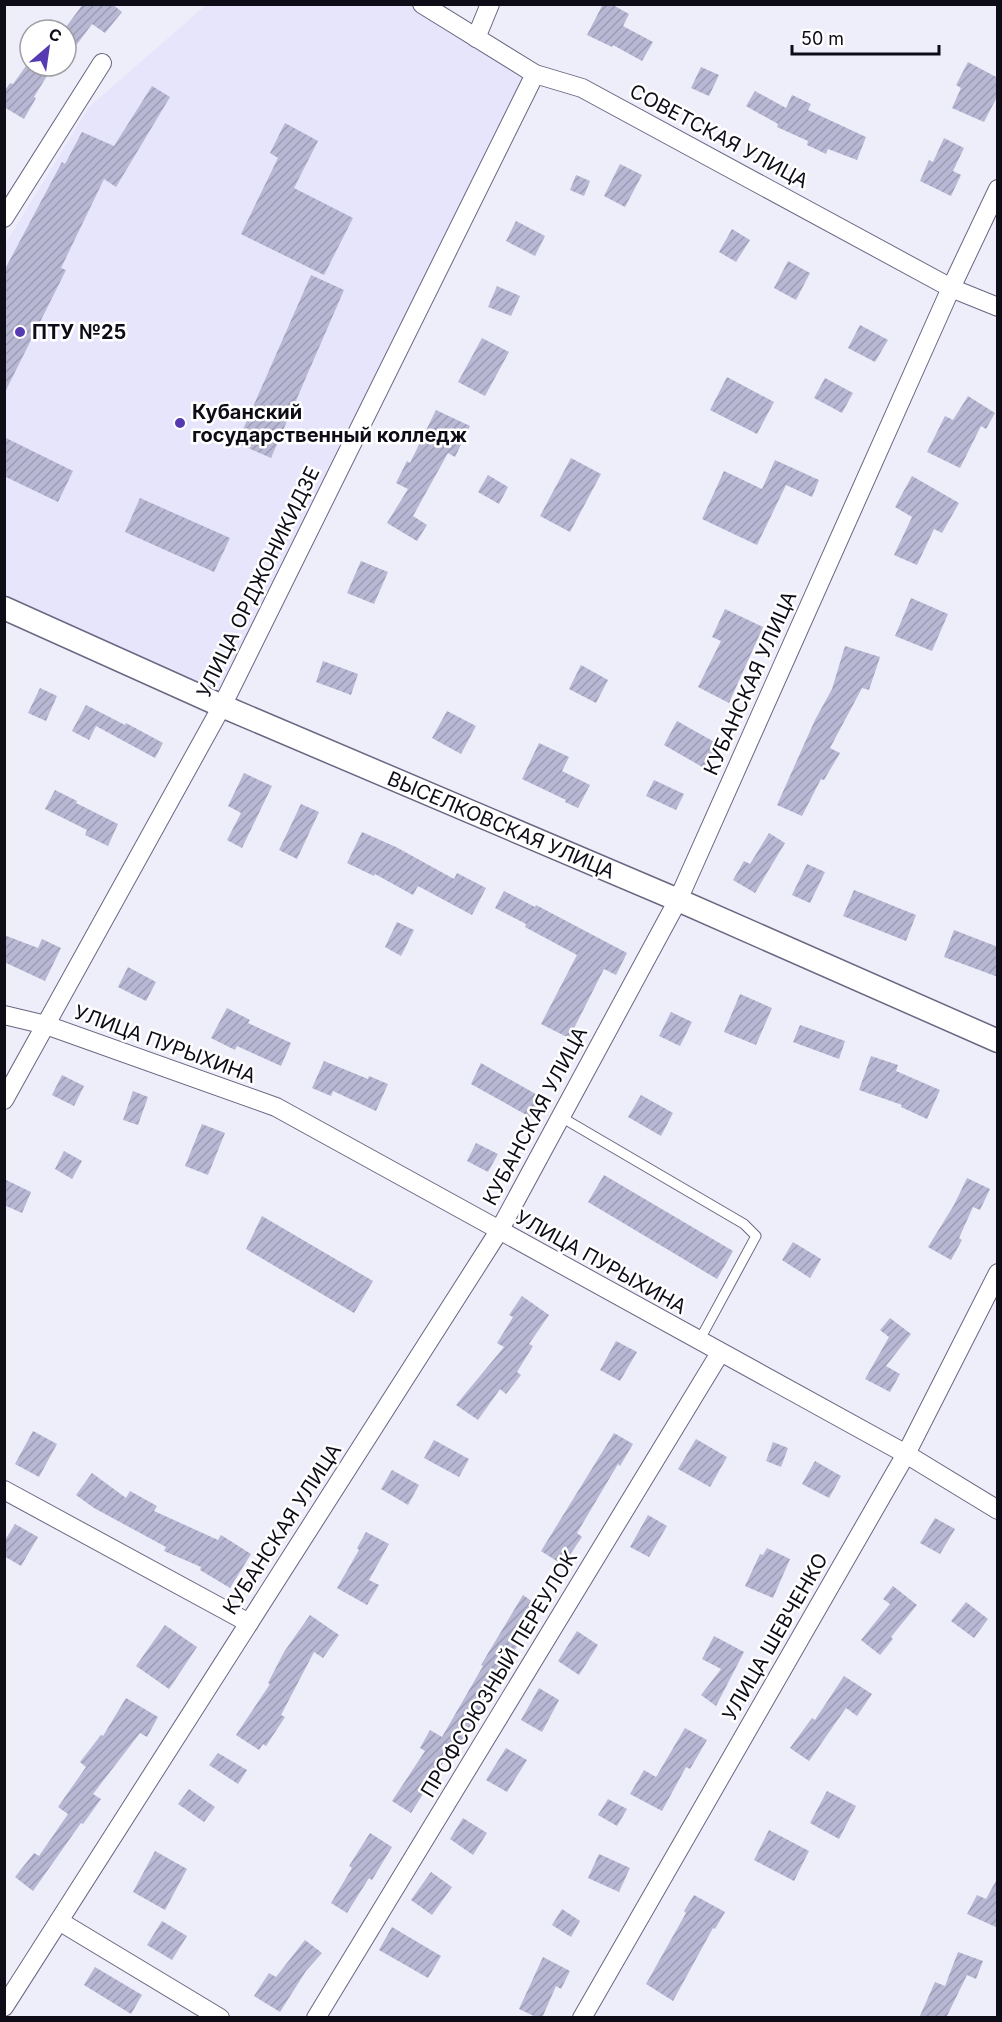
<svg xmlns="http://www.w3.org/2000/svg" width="1002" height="2022" viewBox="0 0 1002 2022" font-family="Inter,sans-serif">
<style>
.built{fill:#e6e5fc}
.building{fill:url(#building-hatch)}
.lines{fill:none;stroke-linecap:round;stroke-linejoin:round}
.service-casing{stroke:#696782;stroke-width:11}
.minor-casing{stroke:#696782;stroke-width:20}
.tertiary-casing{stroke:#696782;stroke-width:25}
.service{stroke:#fff;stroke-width:9}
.minor{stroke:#fff;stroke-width:18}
.tertiary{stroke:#fff;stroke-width:22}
.poi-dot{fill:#563ab2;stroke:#fff;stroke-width:2}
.labels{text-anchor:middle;stroke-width:5;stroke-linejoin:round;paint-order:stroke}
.street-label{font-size:20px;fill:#0e0d17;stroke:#fff}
.poi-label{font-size:20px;font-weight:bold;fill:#0e0d17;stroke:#fff;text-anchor:start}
</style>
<defs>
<pattern id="building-hatch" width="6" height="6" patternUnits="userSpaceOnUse" patternTransform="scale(1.5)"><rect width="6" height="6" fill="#b8b7d4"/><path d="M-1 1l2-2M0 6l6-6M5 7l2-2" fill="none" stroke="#9d9cb5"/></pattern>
</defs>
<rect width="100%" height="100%" fill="#eeedfa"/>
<path class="built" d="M 206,5 L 421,5 L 530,76 L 218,697 L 5,601 L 4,246 L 89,107 Z"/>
<g class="building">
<path d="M 83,4 L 112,4 L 122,12 L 105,33 L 92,24 L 66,59 L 66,27 Z"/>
<path d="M 603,4 L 611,4 L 629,14 L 623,26 L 653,42 L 642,61 L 613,45 L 612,47 L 587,35 Z"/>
<path d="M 968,62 L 998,78 L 998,95 L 984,122 L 952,108 L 961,88 L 956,85 Z"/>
<path d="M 26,66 L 53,66 L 34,97 L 36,98 L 24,119 L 4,107 L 4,92 L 10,83 L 13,84 Z"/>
<path d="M 701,67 L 719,75 L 709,96 L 691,88 Z"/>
<path d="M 152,86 L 170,97 L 116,187 L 104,179 L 61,268 L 66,270 L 4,394 L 4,271 L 62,162 L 65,164 L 82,132 L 114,146 Z"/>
<path d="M 755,91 L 786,108 L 792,95 L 811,104 L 808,110 L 866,137 L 857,160 L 828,149 L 826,154 L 807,145 L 808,141 L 777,127 L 778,124 L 746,106 Z"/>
<path d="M 285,123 L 318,141 L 294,188 L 353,218 L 324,275 L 241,234 L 278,158 L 270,153 Z"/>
<path d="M 944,138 L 964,148 L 953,171 L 961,175 L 951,196 L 920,181 L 929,160 L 933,162 Z"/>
<path d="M 620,164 L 642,175 L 625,207 L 604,196 Z"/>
<path d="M 576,175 L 590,181 L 584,196 L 570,190 Z"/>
<path d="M 516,221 L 545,236 L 535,256 L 506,241 Z"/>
<path d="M 732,229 L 750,240 L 736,262 L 719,252 Z"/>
<path d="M 788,261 L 810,273 L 796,300 L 774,288 Z"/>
<path d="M 311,275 L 344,290 L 271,458 L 237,443 Z"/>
<path d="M 497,286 L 520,296 L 511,316 L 488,307 Z"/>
<path d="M 860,325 L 888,340 L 875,362 L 848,348 Z"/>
<path d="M 482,338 L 509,352 L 485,396 L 458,382 Z"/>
<path d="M 727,377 L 774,402 L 757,434 L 710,410 Z"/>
<path d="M 825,378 L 853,393 L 842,413 L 814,398 Z"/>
<path d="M 968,396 L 995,413 L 986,429 L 981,426 L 960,468 L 927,452 L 945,416 L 953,420 Z"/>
<path d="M 436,410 L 470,426 L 455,457 L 448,453 L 413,516 L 427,525 L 417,541 L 387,523 L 408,489 L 396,483 L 407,461 L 410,463 Z"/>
<path d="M 4,437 L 73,471 L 58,502 L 4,476 Z"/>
<path d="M 571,458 L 601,474 L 570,532 L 540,516 Z"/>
<path d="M 775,460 L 819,480 L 812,497 L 786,485 L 757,545 L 702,519 L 724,471 L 762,489 Z"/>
<path d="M 488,475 L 508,487 L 499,504 L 478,492 Z"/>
<path d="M 912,476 L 959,503 L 942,533 L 934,529 L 917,565 L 894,555 L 912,517 L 895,507 Z"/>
<path d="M 140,498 L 230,538 L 214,572 L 125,532 Z"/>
<path d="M 361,561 L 388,572 L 374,604 L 347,593 Z"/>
<path d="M 911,598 L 948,614 L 932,651 L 895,636 Z"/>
<path d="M 725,609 L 763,627 L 729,703 L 698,687 L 721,641 L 712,637 Z"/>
<path d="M 845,646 L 880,657 L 869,690 L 862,688 L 830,748 L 840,753 L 824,780 L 821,779 L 802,816 L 777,805 L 815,720 L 832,689 Z"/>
<path d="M 323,661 L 358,674 L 351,695 L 316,682 Z"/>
<path d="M 581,665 L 608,680 L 596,703 L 569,689 Z"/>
<path d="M 40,688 L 57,696 L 46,721 L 28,713 Z"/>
<path d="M 86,705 L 125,725 L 126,723 L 163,743 L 155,758 L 96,726 L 89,740 L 72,731 Z"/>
<path d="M 447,711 L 476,726 L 461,754 L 432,738 Z"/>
<path d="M 677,721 L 718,744 L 704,768 L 664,745 Z"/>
<path d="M 539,743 L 569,757 L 562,771 L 590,785 L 578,808 L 565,802 L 566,800 L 522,779 Z"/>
<path d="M 244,773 L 272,786 L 242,848 L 227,840 L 241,813 L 228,806 Z"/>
<path d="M 654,780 L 684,794 L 676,810 L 646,796 Z"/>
<path d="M 55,790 L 77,801 L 76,803 L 118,824 L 108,846 L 85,835 L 87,830 L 45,809 Z"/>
<path d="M 301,804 L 319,812 L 297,859 L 279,850 Z"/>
<path d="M 362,832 L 396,847 L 454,879 L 457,873 L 486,888 L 472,915 L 418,886 L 413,895 L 375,874 L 374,876 L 347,863 Z"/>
<path d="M 769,833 L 785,843 L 755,893 L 733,880 L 744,861 L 750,864 Z"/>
<path d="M 807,864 L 825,872 L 810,903 L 792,895 Z"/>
<path d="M 854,890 L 916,915 L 906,941 L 843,916 Z"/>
<path d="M 504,891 L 535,907 L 536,905 L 627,953 L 616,975 L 604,969 L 569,1038 L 541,1024 L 577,955 L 525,927 L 526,924 L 495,908 Z"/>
<path d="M 397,922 L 414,930 L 401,956 L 385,947 Z"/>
<path d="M 954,930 L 998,947 L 998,977 L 944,957 Z"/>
<path d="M 4,935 L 38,948 L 42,939 L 61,948 L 45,981 L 4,962 Z"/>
<path d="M 128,967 L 156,982 L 146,1001 L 118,987 Z"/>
<path d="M 740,994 L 772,1008 L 756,1045 L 724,1032 Z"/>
<path d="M 227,1008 L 250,1020 L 248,1023 L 291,1043 L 281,1066 L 237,1046 L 235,1050 L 211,1038 Z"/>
<path d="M 671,1012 L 692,1022 L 680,1046 L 659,1036 Z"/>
<path d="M 800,1025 L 845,1041 L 839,1059 L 793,1042 Z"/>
<path d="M 871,1056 L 898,1065 L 896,1071 L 940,1090 L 927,1119 L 901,1107 L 902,1105 L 859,1090 Z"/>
<path d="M 324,1061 L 368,1079 L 369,1076 L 388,1084 L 376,1111 L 333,1091 L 331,1096 L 312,1088 Z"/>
<path d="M 481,1063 L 541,1097 L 530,1117 L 471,1084 Z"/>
<path d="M 62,1075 L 84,1086 L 74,1106 L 52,1095 Z"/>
<path d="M 133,1091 L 148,1097 L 138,1125 L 123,1120 Z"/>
<path d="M 641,1095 L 673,1113 L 661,1136 L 628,1117 Z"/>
<path d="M 202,1124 L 225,1133 L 208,1175 L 185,1166 Z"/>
<path d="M 476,1143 L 498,1154 L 488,1172 L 467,1161 Z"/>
<path d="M 64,1151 L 82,1161 L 72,1179 L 55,1169 Z"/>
<path d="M 604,1175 L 733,1251 L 717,1279 L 588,1202 Z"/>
<path d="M 967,1178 L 990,1189 L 980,1210 L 973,1207 L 959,1238 L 962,1240 L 951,1260 L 928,1247 L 954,1205 Z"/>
<path d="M 4,1179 L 31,1192 L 22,1213 L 4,1205 Z"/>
<path d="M 262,1216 L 373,1281 L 354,1313 L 246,1249 Z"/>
<path d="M 793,1242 L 821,1259 L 810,1278 L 782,1260 Z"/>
<path d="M 522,1296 L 549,1315 L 529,1344 L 533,1346 L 517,1372 L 521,1375 L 506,1394 L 500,1389 L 478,1420 L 456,1405 L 504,1347 L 497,1343 L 513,1317 L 509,1315 Z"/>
<path d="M 890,1318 L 911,1334 L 886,1366 L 900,1374 L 890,1392 L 865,1379 L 889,1337 L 880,1330 Z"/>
<path d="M 616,1341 L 637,1352 L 620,1381 L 600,1370 Z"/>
<path d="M 33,1431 L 57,1444 L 39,1477 L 15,1464 Z"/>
<path d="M 614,1433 L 633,1444 L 620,1466 L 618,1464 L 577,1533 L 582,1537 L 563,1565 L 541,1551 Z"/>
<path d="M 696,1439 L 727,1457 L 710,1487 L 678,1469 Z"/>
<path d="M 434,1440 L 469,1459 L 459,1477 L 424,1458 Z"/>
<path d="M 773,1442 L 788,1448 L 781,1467 L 766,1461 Z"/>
<path d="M 815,1461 L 841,1476 L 829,1498 L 802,1484 Z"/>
<path d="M 392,1470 L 419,1485 L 408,1505 L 381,1489 Z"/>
<path d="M 92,1473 L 126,1498 L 130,1491 L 157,1506 L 154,1511 L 218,1540 L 221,1535 L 251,1554 L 230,1588 L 200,1570 L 201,1567 L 164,1551 L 166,1547 L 94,1508 L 76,1495 Z"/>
<path d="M 648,1515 L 667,1526 L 649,1557 L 630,1547 Z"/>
<path d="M 935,1518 L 955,1529 L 940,1554 L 920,1543 Z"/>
<path d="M 15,1524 L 38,1537 L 21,1566 L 4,1556 L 4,1542 Z"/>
<path d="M 366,1532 L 389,1544 L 369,1580 L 379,1585 L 367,1605 L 337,1588 L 359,1550 L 357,1548 Z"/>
<path d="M 767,1548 L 790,1559 L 773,1598 L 745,1586 L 760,1554 L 763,1555 Z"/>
<path d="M 893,1586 L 917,1605 L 891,1637 L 893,1639 L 880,1655 L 861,1640 L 890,1604 L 883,1599 Z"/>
<path d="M 523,1595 L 537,1605 L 515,1641 L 519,1643 L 448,1764 L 444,1761 L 411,1813 L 392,1801 L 425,1751 L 420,1748 L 430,1730 L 442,1737 L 483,1666 L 481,1665 Z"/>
<path d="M 966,1602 L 988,1619 L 974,1638 L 951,1621 Z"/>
<path d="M 310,1615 L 339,1635 L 323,1658 L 314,1652 L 281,1715 L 285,1717 L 266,1746 L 263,1744 L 259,1750 L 236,1735 L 270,1684 L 268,1683 L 284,1652 Z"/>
<path d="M 165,1625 L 197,1647 L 169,1689 L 136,1666 Z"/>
<path d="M 577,1631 L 598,1645 L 579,1675 L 558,1661 Z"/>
<path d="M 714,1636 L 744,1652 L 716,1706 L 701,1695 L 721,1669 L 702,1659 Z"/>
<path d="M 844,1676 L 872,1694 L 857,1716 L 846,1708 L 809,1761 L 790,1748 L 812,1718 L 815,1720 Z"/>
<path d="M 539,1688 L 559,1700 L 542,1732 L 521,1720 Z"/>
<path d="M 126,1698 L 158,1717 L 147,1737 L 140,1733 L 93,1794 L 101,1799 L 83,1824 L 81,1823 L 33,1891 L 15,1877 L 34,1853 L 39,1856 L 68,1814 L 58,1807 L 86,1767 L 80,1762 L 101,1735 L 103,1736 Z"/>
<path d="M 685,1728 L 707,1740 L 690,1769 L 686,1767 L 662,1811 L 630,1794 L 644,1770 L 656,1777 Z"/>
<path d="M 506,1748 L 527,1760 L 507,1792 L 486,1780 Z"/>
<path d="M 218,1753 L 247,1770 L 238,1784 L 209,1765 Z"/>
<path d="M 189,1789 L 215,1807 L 204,1822 L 178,1804 Z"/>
<path d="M 827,1791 L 856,1806 L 839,1839 L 810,1823 Z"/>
<path d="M 608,1799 L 627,1809 L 617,1826 L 598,1815 Z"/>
<path d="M 463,1818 L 487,1833 L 473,1855 L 450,1839 Z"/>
<path d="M 769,1830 L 809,1851 L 794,1881 L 754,1860 Z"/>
<path d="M 370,1833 L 392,1847 L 372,1880 L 369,1878 L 347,1913 L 331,1903 L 352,1868 L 349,1866 Z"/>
<path d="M 155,1851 L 187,1869 L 165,1910 L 133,1892 Z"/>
<path d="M 599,1854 L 630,1868 L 619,1892 L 588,1878 Z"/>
<path d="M 431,1872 L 452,1887 L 432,1915 L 411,1900 Z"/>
<path d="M 998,1877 L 998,1928 L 967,1914 L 977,1895 L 986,1899 Z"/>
<path d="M 694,1895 L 725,1912 L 715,1929 L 713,1928 L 673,2001 L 646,1984 L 686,1913 L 684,1911 Z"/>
<path d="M 562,1909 L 580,1921 L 571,1937 L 552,1925 Z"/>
<path d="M 162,1921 L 187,1936 L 172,1960 L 147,1945 Z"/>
<path d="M 392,1927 L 441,1956 L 428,1978 L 379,1950 Z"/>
<path d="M 305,1940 L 322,1953 L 306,1971 L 280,2012 L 254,1996 L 269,1973 L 276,1977 Z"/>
<path d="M 958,1952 L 983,1961 L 976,1979 L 967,1975 L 946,2018 L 919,2018 L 935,1982 L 945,1986 Z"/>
<path d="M 543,1957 L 570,1971 L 561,1989 L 556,1986 L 542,2018 L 538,2018 L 519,2009 Z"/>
<path d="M 95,1967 L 142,1995 L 131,2014 L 84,1985 Z"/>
</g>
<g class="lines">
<defs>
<path id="service" d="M 561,1117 L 744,1224 L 756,1236 L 699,1341"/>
<g id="minor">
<path d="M 422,4 L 535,74 L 582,88 L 951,288 L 998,307"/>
<path d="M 476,38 L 490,4"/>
<path d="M 4,218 L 102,63"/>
<path d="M 4,1015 L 46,1025 L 276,1107 L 906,1454 L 998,1510"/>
<path d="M 4,1100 L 222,706 L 535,74"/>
<path d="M 4,1490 L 249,1623"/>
<path d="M 59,1921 L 220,2018"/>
<path d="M 4,2007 L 499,1231 L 678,900 L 951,288 L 998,189"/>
<path d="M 316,2018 L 720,1353"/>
<path d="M 582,2018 L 906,1454 L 998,1273"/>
</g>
<path id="tertiary" d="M 4,608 L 222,706 L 678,900 L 998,1041"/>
</defs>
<use href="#service" class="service-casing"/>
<use href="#minor" class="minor-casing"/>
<use href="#tertiary" class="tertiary-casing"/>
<use href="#service" class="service"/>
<use href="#minor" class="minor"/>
<use href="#tertiary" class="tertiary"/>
</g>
<g class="poi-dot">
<circle cx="20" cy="332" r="6"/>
<circle cx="180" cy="423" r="6"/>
</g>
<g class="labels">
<g class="street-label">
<text transform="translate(719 136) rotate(28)" y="7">СОВЕТСКАЯ УЛИЦА</text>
<text transform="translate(258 582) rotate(-64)" y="7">УЛИЦА ОРДЖОНИКИДЗЕ</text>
<text transform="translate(750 683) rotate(-66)" y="7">КУБАНСКАЯ УЛИЦА</text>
<text transform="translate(501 825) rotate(23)" y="7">ВЫСЕЛКОВСКАЯ УЛИЦА</text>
<text transform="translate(165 1044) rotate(20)" y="7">УЛИЦА ПУРЫХИНА</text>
<text transform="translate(535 1116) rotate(-62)" y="7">КУБАНСКАЯ УЛИЦА</text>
<text transform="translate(601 1262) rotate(29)" y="7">УЛИЦА ПУРЫХИНА</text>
<text transform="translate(282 1529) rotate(-57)" y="7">КУБАНСКАЯ УЛИЦА</text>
<text transform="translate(775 1637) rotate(-60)" y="7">УЛИЦА ШЕВЧЕНКО</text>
<text transform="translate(499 1674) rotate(-59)" y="7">ПРОФСОЮЗНЫЙ ПЕРЕУЛОК</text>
</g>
<g class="poi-label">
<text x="32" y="339">ПТУ №25</text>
<text x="192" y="419">Кубанский<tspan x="192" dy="23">государственный колледж</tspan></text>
</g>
</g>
<rect width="1002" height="2022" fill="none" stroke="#0e0d17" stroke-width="12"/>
<g transform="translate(48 48) rotate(29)"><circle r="28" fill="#ffffff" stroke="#9f9ea2" stroke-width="1.5"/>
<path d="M0-4.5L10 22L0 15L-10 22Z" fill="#563ab2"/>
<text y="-9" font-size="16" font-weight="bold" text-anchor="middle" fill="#0e0d17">С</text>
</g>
<path d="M792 45v9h147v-9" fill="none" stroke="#0e0d17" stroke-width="3"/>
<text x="801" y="45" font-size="18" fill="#0e0d17" stroke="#ffffff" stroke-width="4.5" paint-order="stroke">50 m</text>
</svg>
